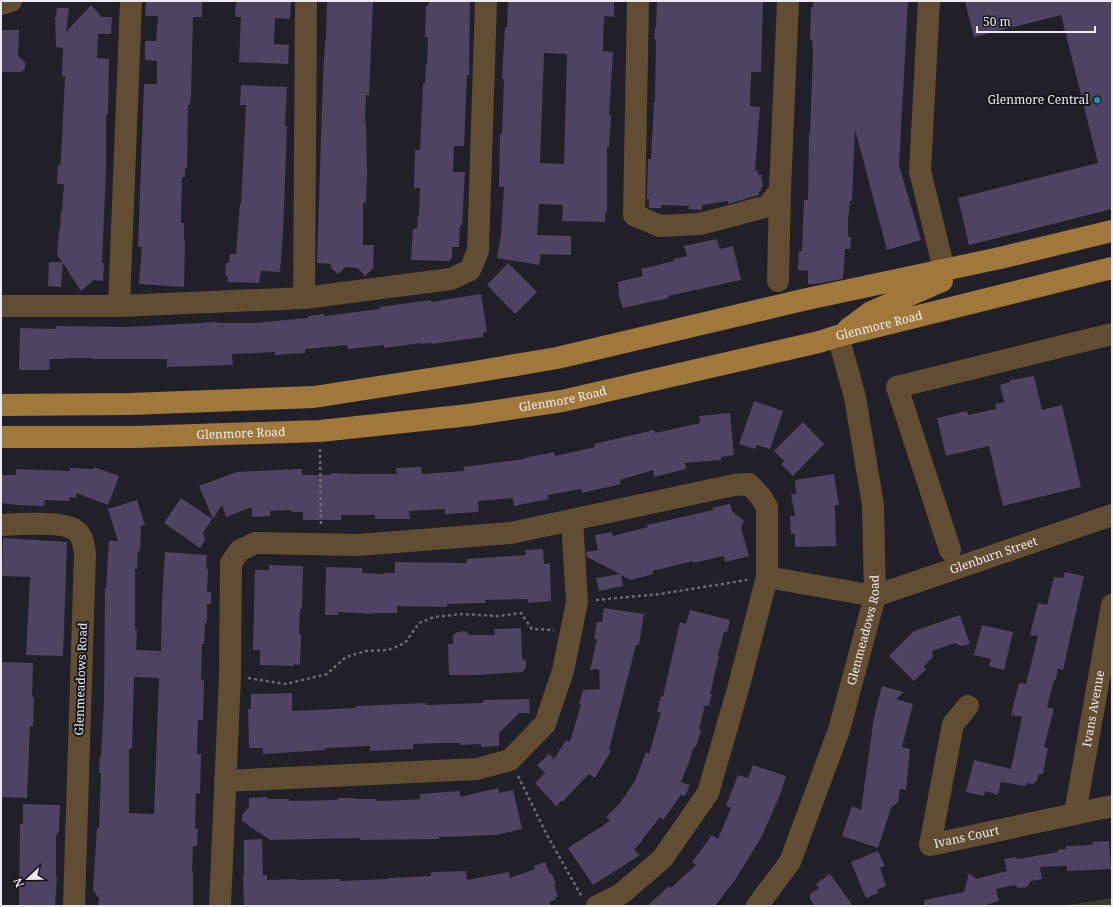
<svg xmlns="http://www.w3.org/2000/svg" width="1113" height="907" viewBox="0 0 1113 907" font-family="'Noto Serif',serif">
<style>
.green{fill:#3a3f2c}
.building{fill:#4d4462;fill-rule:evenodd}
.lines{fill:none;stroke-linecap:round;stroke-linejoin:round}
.path{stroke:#6e6c73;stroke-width:2.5;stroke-dasharray:3 3;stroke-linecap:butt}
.minor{stroke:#614d31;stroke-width:22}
.major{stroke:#a1783b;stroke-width:22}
.culture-dot{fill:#0f9aa8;stroke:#18161d;stroke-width:1.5}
.labels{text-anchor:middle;stroke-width:4;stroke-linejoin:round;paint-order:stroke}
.poi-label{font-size:12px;fill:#eceaf0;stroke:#18161d;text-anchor:end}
.street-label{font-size:12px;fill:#eceaf0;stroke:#18161d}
</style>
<rect width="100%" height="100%" fill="#211f27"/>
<path class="green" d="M 1112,898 L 1112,906 L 1062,906 Z"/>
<g class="building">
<path d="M 146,1 L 202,1 L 202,17 L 193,17 L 191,96 L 190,105 L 188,105 L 187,168 L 185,168 L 185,177 L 182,177 L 181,223 L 184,223 L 184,240 L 185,240 L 184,287 L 139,284 L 142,247 L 138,247 L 144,84 L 157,84 L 157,61 L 145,60 L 145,41 L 156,41 L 158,16 L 145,16 Z"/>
<path d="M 236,1 L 291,2 L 290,19 L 275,18 L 274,44 L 289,45 L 288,64 L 239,62 L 241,17 L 235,17 Z"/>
<path d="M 327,1 L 373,1 L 369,95 L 366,95 L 365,122 L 366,122 L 367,177 L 366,202 L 363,203 L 363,245 L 374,245 L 373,268 L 365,276 L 358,268 L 346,267 L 338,274 L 331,268 L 331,264 L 317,263 L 323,77 L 325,41 L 326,41 Z"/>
<path d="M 429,1 L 470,1 L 469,75 L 467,75 L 464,146 L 454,146 L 453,172 L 465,172 L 462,226 L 460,225 L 459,247 L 452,247 L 452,258 L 449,261 L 411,260 L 413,229 L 417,229 L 418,215 L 419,215 L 420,188 L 414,188 L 415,150 L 420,150 L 423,83 L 425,83 L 426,64 L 427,64 L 428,37 L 425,37 L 426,6 L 428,6 Z"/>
<path d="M 508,1 L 614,1 L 614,17 L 604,16 L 603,51 L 613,52 L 609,115 L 611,115 L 609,147 L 607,147 L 607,212 L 605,213 L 605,222 L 562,221 L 563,205 L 539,204 L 537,235 L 571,236 L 571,255 L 541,254 L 539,265 L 497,258 L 501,235 L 504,187 L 499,187 L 500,134 L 502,134 L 504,79 L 502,79 L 505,27 L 507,27 ZM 544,53 L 567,54 L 564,164 L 540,163 Z"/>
<path d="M 657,1 L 763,2 L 761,72 L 751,72 L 750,106 L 760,107 L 755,171 L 758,170 L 758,175 L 761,174 L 763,187 L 761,187 L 761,191 L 759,192 L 759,195 L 728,204 L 728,201 L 702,205 L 702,210 L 689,209 L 689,206 L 661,205 L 661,208 L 649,208 L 649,199 L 647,199 L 648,159 L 651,159 L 654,102 L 655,102 L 656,39 L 654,39 L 655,27 L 656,27 Z"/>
<path d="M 813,1 L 908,1 L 899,165 L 921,240 L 887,250 L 855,129 L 852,201 L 850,201 L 848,221 L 848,237 L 851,237 L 850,249 L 845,249 L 843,279 L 815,284 L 808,284 L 808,271 L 798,270 L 799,251 L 802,251 L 804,200 L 808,200 L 809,134 L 810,134 L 813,52 L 812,40 L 810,40 L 811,7 L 813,7 Z"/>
<path d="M 965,1 L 1110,1 L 1112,8 L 1112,209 L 969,245 L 958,198 L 1098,163 L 1061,15 L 974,37 Z"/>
<path d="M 91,5 L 102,17 L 112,17 L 111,34 L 98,34 L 97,58 L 109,59 L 108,114 L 106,114 L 106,169 L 102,263 L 104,263 L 103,281 L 94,280 L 81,291 L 63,263 L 61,287 L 48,286 L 49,262 L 62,262 L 57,255 L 59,230 L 60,230 L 61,211 L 62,211 L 64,184 L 57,184 L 58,165 L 60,166 L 61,158 L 62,139 L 65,76 L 62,76 L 63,48 L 56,47 L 55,17 L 56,17 L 57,8 L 69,8 L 66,32 Z"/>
<path d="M 1,30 L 19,30 L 18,56 L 25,62 L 25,69 L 21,72 L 1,72 Z"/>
<path d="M 241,85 L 287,87 L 285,126 L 287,126 L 283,234 L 280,272 L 261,271 L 259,283 L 228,282 L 228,277 L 225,276 L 226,263 L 229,263 L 230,254 L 236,254 L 240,204 L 241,204 L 246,105 L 240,105 L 240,103 Z"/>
<path d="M 717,239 L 720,249 L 733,246 L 741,280 L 668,296 L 669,298 L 623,308 L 619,296 L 618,282 L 643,276 L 641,269 L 674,261 L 673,259 L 687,256 L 684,246 Z"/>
<path d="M 508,263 L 537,292 L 515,314 L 487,285 Z"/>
<path d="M 481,294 L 487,332 L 483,333 L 483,337 L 432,344 L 432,343 L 421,344 L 421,343 L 384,348 L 384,345 L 348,349 L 347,345 L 305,349 L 305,353 L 275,355 L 275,352 L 232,354 L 233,365 L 167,367 L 167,359 L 92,359 L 92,358 L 65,358 L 65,359 L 50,359 L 49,370 L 20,370 L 19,369 L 20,328 L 56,329 L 56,326 L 128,327 L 218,322 L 218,323 L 253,323 L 308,318 L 308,316 L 324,314 L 325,316 L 380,309 L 380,307 L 431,300 L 431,302 Z"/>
<path d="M 1034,376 L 1042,410 L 1062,405 L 1081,487 L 1003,506 L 989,446 L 946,456 L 937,418 L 967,411 L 968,415 L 996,409 L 995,404 L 1004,402 L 1000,385 L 1010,382 L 1010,380 Z"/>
<path d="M 754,401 L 783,411 L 770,449 L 757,445 L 755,449 L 739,444 Z"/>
<path d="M 730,413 L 734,455 L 721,457 L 721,460 L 685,463 L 686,469 L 654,477 L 653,470 L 620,480 L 621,484 L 582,493 L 581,489 L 548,495 L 549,499 L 514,506 L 513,498 L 478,501 L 479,512 L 445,514 L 445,509 L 409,511 L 410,519 L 375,519 L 375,515 L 341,515 L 341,520 L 303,520 L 303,512 L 292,512 L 290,510 L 270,511 L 270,516 L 252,517 L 252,507 L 226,517 L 222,505 L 213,519 L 199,486 L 237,472 L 296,469 L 302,469 L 302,475 L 331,475 L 331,473 L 356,474 L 397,474 L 396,468 L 421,467 L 422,474 L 464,471 L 464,467 L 524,459 L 524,458 L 554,452 L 555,456 L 595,447 L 594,444 L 654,430 L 655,433 L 700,423 L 699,416 Z"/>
<path d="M 803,422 L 824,444 L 793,476 L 781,464 L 784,461 L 774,451 Z"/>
<path d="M 94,467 L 119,476 L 108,505 L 76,493 L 76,498 L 70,497 L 69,501 L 45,500 L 44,506 L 18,505 L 1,503 L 1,475 L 16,475 L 16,469 L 70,471 L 70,468 L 94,469 Z"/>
<path d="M 834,474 L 839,505 L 835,505 L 836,546 L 796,547 L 795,546 L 795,534 L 791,534 L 790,516 L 795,516 L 791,494 L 796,494 L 795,480 Z"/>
<path d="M 181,498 L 212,519 L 203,533 L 205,540 L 200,548 L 164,523 Z"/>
<path d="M 137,500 L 145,525 L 141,526 L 140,551 L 138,551 L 137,569 L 135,569 L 135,630 L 137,630 L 136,650 L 161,651 L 162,600 L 165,552 L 207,555 L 206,569 L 208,569 L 207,592 L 211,592 L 211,604 L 207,604 L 207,623 L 205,623 L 204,644 L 202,644 L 201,680 L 204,680 L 203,720 L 198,720 L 197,754 L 201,754 L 200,794 L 196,793 L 195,829 L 198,829 L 197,846 L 193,846 L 192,873 L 193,873 L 193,906 L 98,906 L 99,899 L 93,890 L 97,828 L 99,828 L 101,773 L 99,773 L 100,755 L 101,756 L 104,702 L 105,588 L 106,588 L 109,541 L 118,541 L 108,509 ZM 134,677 L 159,678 L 154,814 L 129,813 L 129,749 L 132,749 Z"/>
<path d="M 730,504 L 732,511 L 744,521 L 741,528 L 749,556 L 725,562 L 724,556 L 693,563 L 693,561 L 653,571 L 653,574 L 631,580 L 621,575 L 623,586 L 599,591 L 596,578 L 620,574 L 587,557 L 586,552 L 598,550 L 595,535 L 612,532 L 613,536 L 648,527 L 647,525 L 713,510 L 712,508 Z"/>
<path d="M 3,538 L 67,542 L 63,656 L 26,655 L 30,577 L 2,576 Z"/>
<path d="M 543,549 L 544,564 L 550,563 L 551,601 L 528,603 L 528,599 L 485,600 L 486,603 L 447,604 L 447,607 L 397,606 L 397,613 L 374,613 L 374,614 L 338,612 L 338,615 L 325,615 L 326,567 L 362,568 L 362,573 L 383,574 L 384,573 L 395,573 L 395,562 L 467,563 L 467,559 L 526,555 L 525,550 Z"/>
<path d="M 269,565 L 303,566 L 302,609 L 300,609 L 299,634 L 301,634 L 301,637 L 300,665 L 294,664 L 294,666 L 260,665 L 260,650 L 253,650 L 255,570 L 269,570 Z"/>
<path d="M 1065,572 L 1084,576 L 1063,670 L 1058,668 L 1056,679 L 1054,680 L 1047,707 L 1054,709 L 1044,747 L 1048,748 L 1043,774 L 1039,774 L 1037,781 L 1033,784 L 1027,783 L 1026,786 L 1001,782 L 998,795 L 985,791 L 984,796 L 966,792 L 974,760 L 1011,769 L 1022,717 L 1011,715 L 1019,683 L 1026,684 L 1038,636 L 1030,635 L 1038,603 L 1047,605 L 1054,577 L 1063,578 Z"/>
<path d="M 604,608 L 644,614 L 639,645 L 636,645 L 609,750 L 611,751 L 595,778 L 589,774 L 562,802 L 561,801 L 556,806 L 535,783 L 545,773 L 537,765 L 549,754 L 554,759 L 566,740 L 570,742 L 581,705 L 579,704 L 583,690 L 600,689 L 599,669 L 590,670 L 597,639 L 594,639 L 597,622 L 602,622 Z"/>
<path d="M 690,610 L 730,620 L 727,632 L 724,632 L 718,655 L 719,656 L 710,694 L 712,694 L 709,706 L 705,705 L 699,730 L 701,731 L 696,747 L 694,746 L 689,762 L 681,782 L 690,785 L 685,796 L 681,795 L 663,820 L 660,817 L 642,840 L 642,841 L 634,850 L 640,855 L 593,885 L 568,848 L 610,821 L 606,817 L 620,803 L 635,781 L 646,752 L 649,754 L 661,713 L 657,712 L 661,696 L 663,697 L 680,622 L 686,624 Z"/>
<path d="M 960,615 L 970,644 L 961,646 L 955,643 L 932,651 L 933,657 L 924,666 L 926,669 L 914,681 L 889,656 L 914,631 Z"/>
<path d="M 982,625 L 1013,632 L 1004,670 L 989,666 L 991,659 L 974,655 Z"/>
<path d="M 521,628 L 522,658 L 526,661 L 526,668 L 522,672 L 476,675 L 449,675 L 448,644 L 453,644 L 453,635 L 458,632 L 465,631 L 469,635 L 495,635 L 494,629 Z"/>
<path d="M 1,662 L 33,663 L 32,697 L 34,697 L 33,726 L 30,726 L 27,798 L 1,797 Z"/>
<path d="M 882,686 L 904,692 L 896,699 L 913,704 L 902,747 L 910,749 L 906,790 L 900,789 L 898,802 L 891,808 L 878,848 L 842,836 L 852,806 L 861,810 L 874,717 Z"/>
<path d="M 292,693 L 292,711 L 356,708 L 356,706 L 426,703 L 426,705 L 482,703 L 484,700 L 529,699 L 530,713 L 519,713 L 499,733 L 499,746 L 481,747 L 481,744 L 460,745 L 460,743 L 441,743 L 413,744 L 413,749 L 370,751 L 370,746 L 325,748 L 326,750 L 263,754 L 263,748 L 249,748 L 248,709 L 251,709 L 251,694 Z"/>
<path d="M 753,765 L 786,776 L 780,795 L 761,838 L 735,880 L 715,906 L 647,906 L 669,886 L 671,888 L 696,865 L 692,862 L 712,835 L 718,839 L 731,808 L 726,806 L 738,775 L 748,778 Z"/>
<path d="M 498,788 L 499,793 L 513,790 L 522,829 L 496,835 L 439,837 L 439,839 L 360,840 L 360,838 L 270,840 L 242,821 L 242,815 L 249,807 L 249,798 L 267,797 L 267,799 L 289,799 L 289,801 L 338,800 L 337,798 L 354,798 L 354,799 L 376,799 L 376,801 L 407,800 L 420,799 L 420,794 L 460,791 L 460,797 Z"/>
<path d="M 23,804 L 60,805 L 59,831 L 56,836 L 56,877 L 57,877 L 55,906 L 19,905 L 20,824 L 23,824 Z"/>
<path d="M 262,839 L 263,875 L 267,875 L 267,880 L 297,879 L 297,880 L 340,879 L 340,881 L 388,879 L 388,878 L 431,876 L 431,873 L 433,872 L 466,871 L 467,880 L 509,872 L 510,878 L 535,869 L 534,866 L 545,862 L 550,874 L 552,874 L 556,885 L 554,885 L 558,897 L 555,898 L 555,900 L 549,902 L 551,906 L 244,906 L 243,876 L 244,875 L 244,840 Z"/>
<path d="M 1109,841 L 1111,869 L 1067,871 L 1067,866 L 1040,867 L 1042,879 L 1031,881 L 1027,887 L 1019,888 L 1014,885 L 996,889 L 999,901 L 982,906 L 924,906 L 924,900 L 964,892 L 969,873 L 976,879 L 1007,871 L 1004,859 L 1015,857 L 1018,859 L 1058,852 L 1057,850 L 1066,849 L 1066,846 L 1093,845 L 1092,842 Z"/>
<path d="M 878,851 L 885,866 L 880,868 L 886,886 L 877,890 L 878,893 L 866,898 L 851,862 Z"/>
<path d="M 830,874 L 853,906 L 815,906 L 810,899 L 810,894 L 819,888 L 816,884 Z"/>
</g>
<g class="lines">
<g class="path">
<path d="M 320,449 L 321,526"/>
<path d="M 596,600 L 660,594 L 747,580"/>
<path d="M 248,678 L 286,684 L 327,674 L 346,657 L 366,651 L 388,650 L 405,643 L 419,623 L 434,617 L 462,614 L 498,616 L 521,613 L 532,629 L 554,630"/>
<path d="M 518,776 L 547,835 L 582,897"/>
</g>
<g class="minor">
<path d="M 638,1 L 634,215 L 660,226 L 700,224 L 768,206 L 780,190 L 788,1"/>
<path d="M 929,1 L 920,171 L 944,270"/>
<path d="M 1,4 L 11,1"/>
<path d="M 778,281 L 780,190"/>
<path d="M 304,298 L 306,1"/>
<path d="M 1,306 L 119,306 L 304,298 L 451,279 L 470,270 L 478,251 L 486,1"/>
<path d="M 119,306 L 131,1"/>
<path d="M 1,525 C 17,524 63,521 75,530 C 83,535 84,545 85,554 L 74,906"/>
<path d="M 950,550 L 897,387 L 1112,334"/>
<path id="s1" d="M 767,577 L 875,596 L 1112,515"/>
<path id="s2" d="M 968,706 L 953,724 L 930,845 L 1112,806"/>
<path d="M 225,781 L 477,769 L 510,760 L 545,724 L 563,671 L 577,602 L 572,520"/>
<path id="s3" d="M 1075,813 L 1112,605"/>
<path d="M 220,906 L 230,676 L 231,563 L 239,551 L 255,543 L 358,545 L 511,533 L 734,485 L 749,484 L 761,497 L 767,507 L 767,577 L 738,689 L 708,793 L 662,859 L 621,894 L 597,906"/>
<path id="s4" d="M 757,906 L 790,862 L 839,730 L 875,596 L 873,505 L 855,397 L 838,336"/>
</g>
<g class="major">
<path d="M 848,329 L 871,312 L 942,281"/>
<path d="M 1,405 L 130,404 L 314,397 L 474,372 L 557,358 L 807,299 L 1000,258 L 1112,231"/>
<path id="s5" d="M 1,437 L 135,437 L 320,431 L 469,415 L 562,401 L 819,342 L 838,336 L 1112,268"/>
</g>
</g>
<circle class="culture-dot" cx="1097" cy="100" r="4"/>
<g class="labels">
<g class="poi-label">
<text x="1089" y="104">Glenmore Central</text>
</g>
<g class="street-label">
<text dy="4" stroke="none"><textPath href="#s5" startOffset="889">Glenmore Road</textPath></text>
<text dy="4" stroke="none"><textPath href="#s5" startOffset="564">Glenmore Road</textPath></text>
<text dy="4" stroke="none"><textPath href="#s5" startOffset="240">Glenmore Road</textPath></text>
<text dy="4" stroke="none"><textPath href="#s1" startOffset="235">Glenburn Street</textPath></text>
<text dy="4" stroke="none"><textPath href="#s4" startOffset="299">Glenmeadows Road</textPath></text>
<text transform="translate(81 679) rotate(-88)" y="4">Glenmeadows Road</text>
<text dy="4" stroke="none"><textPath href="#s3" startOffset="106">Ivans Avenue</textPath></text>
<text dy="4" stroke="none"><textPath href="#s2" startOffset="184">Ivans Court</textPath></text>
</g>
</g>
<rect width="1113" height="907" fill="none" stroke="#eceaf0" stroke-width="4"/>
<g transform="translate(28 879) rotate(248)" stroke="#18161d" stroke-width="3" paint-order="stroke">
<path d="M0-3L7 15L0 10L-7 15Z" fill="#eceaf0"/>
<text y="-6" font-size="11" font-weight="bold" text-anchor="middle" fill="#eceaf0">N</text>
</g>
<path d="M977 26v6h118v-6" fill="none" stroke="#eceaf0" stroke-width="2"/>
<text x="983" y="26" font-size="12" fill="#eceaf0" stroke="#18161d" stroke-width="3" paint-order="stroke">50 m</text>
</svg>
